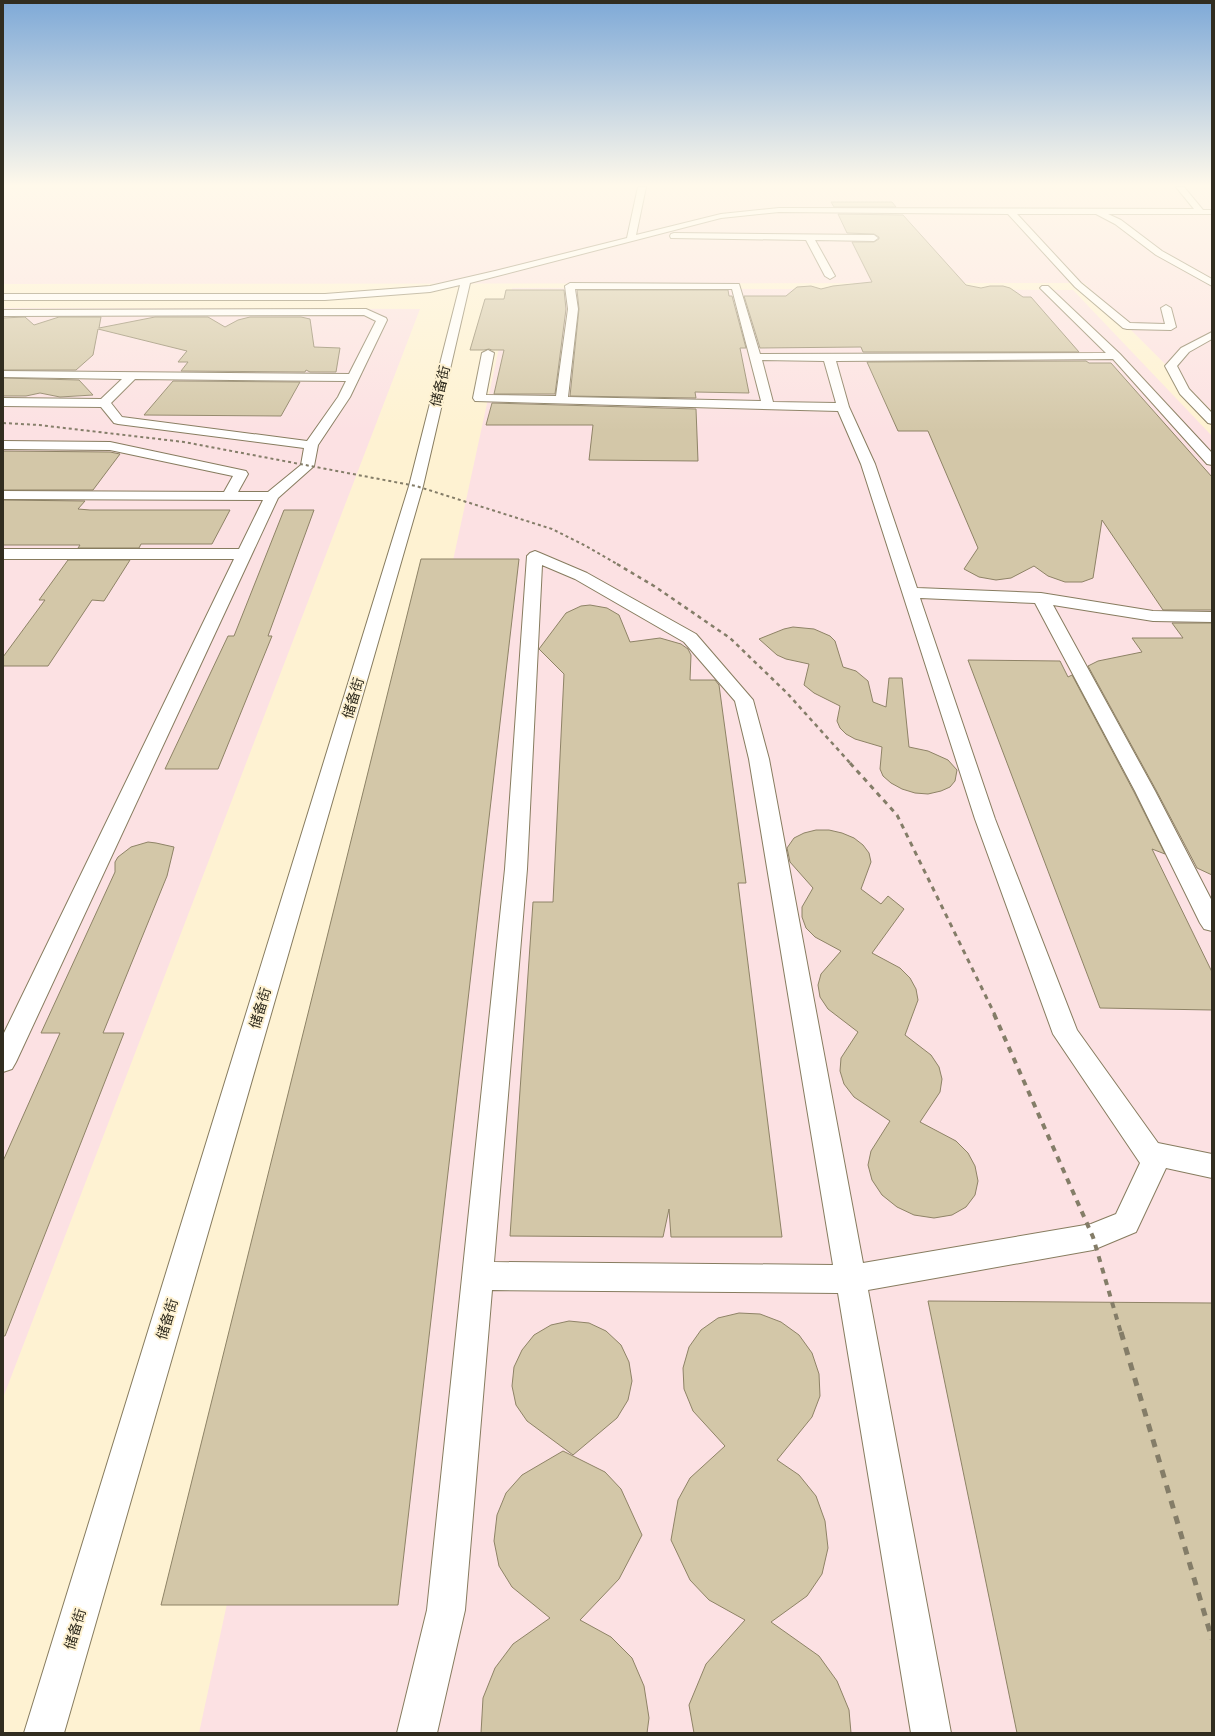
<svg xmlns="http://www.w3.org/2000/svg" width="1215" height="1736" viewBox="0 0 1215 1736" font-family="Raleway,'Noto Sans SC',sans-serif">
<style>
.industrial{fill:#fce1e3}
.building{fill:#d3c7a8;stroke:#8e8366}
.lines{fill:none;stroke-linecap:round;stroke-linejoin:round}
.minor-casing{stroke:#877c5f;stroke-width:2}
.minor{fill:#fff;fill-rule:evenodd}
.rail-far4{stroke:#847d68;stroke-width:2;stroke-dasharray:3 3;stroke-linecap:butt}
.rail-far3{stroke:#847d68;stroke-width:2.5;stroke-dasharray:4 4;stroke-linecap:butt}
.rail-far2{stroke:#847d68;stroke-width:3;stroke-dasharray:5 5;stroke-linecap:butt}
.rail-far1{stroke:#847d68;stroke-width:4;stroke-dasharray:6 6;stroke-linecap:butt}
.rail{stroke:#847d68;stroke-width:5;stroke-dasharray:8 8;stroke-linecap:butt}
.labels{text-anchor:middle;stroke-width:4;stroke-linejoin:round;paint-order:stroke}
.street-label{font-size:14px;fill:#312d20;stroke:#fef2d2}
</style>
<rect width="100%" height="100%" fill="#fef2d2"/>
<g class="industrial">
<path d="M 3,187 L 1212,187 L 1212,411 L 1084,283 L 3,284 Z"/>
<path d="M 512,288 L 1073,290 L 1212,436 L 1212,1733 L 199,1733 Z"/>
<path d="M 3,308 L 420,309 L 3,1398 Z"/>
</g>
<g class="building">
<path d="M 831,202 L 892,202 L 896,207 L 834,207 Z"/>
<path d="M 838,214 L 903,215 L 966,285 L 981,288 L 990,286 L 1003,286 L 1010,288 L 1023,297 L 1031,297 L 1079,352 L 863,352 L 861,347 L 760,348 L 744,296 L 786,296 L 797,287 L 811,286 L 821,289 L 833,286 L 872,282 L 852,242 L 874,242 L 879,239 L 879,237 L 874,234 L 847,233 Z"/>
<path d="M 506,290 L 564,290 L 566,309 L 555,394 L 494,394 L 504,350 L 492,350 L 489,349 L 484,350 L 470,350 L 485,299 L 504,299 Z"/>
<path d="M 577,290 L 728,290 L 729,296 L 732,296 L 746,348 L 740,348 L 749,393 L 695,392 L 696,398 L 570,396 L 579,309 Z"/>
<path d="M 25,317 L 34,325 L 59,317 L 101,317 L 99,328 L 155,317 L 208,317 L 225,327 L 238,320 L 250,317 L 301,317 L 310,319 L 314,347 L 340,348 L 336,372 L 310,372 L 306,370 L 305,372 L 181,371 L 188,362 L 178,362 L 187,351 L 98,329 L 93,355 L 76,370 L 3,370 L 3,318 Z"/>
<path d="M 1086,361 L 1089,363 L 1111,363 L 1212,477 L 1212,610 L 1163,610 L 1102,520 L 1093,578 L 1082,582 L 1065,582 L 1048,576 L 1034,566 L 1011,578 L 996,580 L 979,577 L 964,569 L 978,548 L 928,431 L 898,431 L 867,362 Z"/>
<path d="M 3,378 L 79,380 L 93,395 L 60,397 L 40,393 L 26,396 L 3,396 Z"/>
<path d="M 173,381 L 300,382 L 281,416 L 144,415 Z"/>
<path d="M 492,403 L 696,409 L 698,461 L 589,460 L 593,425 L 486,425 Z"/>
<path d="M 3,451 L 110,452 L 120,454 L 93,490 L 3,490 Z"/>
<path d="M 3,500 L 85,501 L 78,509 L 90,510 L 230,510 L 212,544 L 141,544 L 139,548 L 78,548 L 80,545 L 3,545 Z"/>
<path d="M 284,510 L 314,510 L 268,636 L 272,636 L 218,769 L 165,769 L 228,636 L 234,636 Z"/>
<path d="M 421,559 L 519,559 L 398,1605 L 161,1605 Z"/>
<path d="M 68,560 L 130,560 L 104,601 L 92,600 L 48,666 L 3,666 L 3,657 L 45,600 L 39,600 Z"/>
<path d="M 590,605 L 607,608 L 619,615 L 630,642 L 660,638 L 681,644 L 688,649 L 691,655 L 690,680 L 715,680 L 719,685 L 746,883 L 738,883 L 782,1237 L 671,1237 L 669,1209 L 663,1237 L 510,1236 L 533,902 L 553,902 L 564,674 L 539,649 L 566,613 L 581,606 Z"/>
<path d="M 1172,623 L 1212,623 L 1212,875 L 1197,868 L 1156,790 L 1088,666 L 1098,661 L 1142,652 L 1132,638 L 1183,638 Z"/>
<path d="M 793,627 L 814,629 L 830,636 L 835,641 L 843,667 L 856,671 L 868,681 L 873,702 L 886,707 L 889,678 L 902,678 L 909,747 L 928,751 L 948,760 L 957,770 L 955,781 L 950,787 L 941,791 L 928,794 L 915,793 L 902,789 L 891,783 L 883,776 L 880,769 L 882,747 L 855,739 L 846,734 L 840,728 L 837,721 L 840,706 L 814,693 L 804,685 L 809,664 L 786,659 L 777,655 L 759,639 L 784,629 Z"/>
<path d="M 968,660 L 1060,661 L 1068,677 L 1072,675 L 1134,792 L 1165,854 L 1152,849 L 1212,972 L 1212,1010 L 1100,1008 Z"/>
<path d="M 816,830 L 829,830 L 842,833 L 854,838 L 863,845 L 869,853 L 871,862 L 861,889 L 881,904 L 888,896 L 904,909 L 872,953 L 900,968 L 910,978 L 916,989 L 918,1000 L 905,1035 L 931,1055 L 939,1067 L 942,1079 L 940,1092 L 920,1122 L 956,1141 L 968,1153 L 975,1166 L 978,1181 L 975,1195 L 966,1207 L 952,1215 L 934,1218 L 914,1215 L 897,1207 L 882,1195 L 872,1180 L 868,1165 L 871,1151 L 890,1121 L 854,1097 L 844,1084 L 840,1071 L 841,1058 L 858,1032 L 828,1009 L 820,997 L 818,985 L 821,974 L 841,951 L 815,937 L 806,928 L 802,917 L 802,907 L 813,888 L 790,862 L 787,848 L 794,838 L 804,833 Z"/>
<path d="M 148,842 L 156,843 L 174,847 L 167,876 L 103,1033 L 124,1033 L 5,1336 L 3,1336 L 3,1161 L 60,1033 L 41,1033 L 115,872 L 115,862 L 118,857 L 131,847 Z"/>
<path d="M 928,1301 L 1212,1303 L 1212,1733 L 1017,1733 Z"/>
<path d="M 739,1313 L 760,1314 L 781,1322 L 799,1335 L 812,1353 L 819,1374 L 820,1396 L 812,1417 L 777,1460 L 799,1475 L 816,1496 L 825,1521 L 828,1548 L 822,1574 L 807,1596 L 771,1622 L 819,1656 L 837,1681 L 849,1710 L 851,1733 L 694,1733 L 689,1705 L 706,1664 L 745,1620 L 709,1600 L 690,1580 L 671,1540 L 678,1500 L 690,1478 L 725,1446 L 693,1411 L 684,1389 L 683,1368 L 689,1347 L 701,1330 L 718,1318 Z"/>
<path d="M 569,1321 L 589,1323 L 606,1331 L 621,1345 L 629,1362 L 632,1381 L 628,1400 L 617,1418 L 573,1455 L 527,1421 L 516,1405 L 512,1386 L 514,1367 L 522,1350 L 534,1335 L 551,1325 Z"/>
<path d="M 563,1451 L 605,1472 L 621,1489 L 642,1535 L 619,1579 L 580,1620 L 611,1637 L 632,1658 L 644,1686 L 649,1718 L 647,1733 L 481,1733 L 483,1698 L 495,1668 L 513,1644 L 550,1618 L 512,1587 L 499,1566 L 494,1541 L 497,1515 L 506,1493 L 522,1475 Z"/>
</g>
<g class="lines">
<defs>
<g id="minor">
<path d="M 638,187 L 646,187 L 636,235 L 721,214 L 779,208 L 1194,209 L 1176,187 L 1184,187 L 1203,210 L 1212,210 L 1212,214 L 1108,214 L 1121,220 L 1162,251 L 1212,279 L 1212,286 L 1156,255 L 1115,224 L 1096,214 L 1017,214 L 1081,283 L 1130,323 L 1165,324 L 1161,308 L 1166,305 L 1171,308 L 1176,327 L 1171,330 L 1127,329 L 1123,328 L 1075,287 L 1008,214 L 779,212 L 721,218 L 470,283 L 423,486 L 64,1733 L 24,1733 L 409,486 L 460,285 L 430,292 L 325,300 L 3,300 L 3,294 L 325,294 L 430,286 L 495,271 L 627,238 Z"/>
<path d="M 674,233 L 874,235 L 878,238 L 874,241 L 815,240 L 835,276 L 830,279 L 825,276 L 806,240 L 671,238 L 670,236 L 671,234 Z"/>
<path d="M 570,283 L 739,284 L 760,354 L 1106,353 L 1040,288 L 1042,286 L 1048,286 L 1120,354 L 1212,453 L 1212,465 L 1207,464 L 1113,359 L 836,361 L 849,407 L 875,464 L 917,588 L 1041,593 L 1153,611 L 1212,612 L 1212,622 L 1153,621 L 1053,605 L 1155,791 L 1212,901 L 1212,931 L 1204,929 L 1200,923 L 1135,791 L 1035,603 L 920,598 L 995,819 L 1077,1030 L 1158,1143 L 1212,1154 L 1212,1178 L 1166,1168 L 1136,1232 L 1093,1250 L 868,1290 L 951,1733 L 911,1733 L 838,1293 L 492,1290 L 465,1610 L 437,1733 L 397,1733 L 427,1610 L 505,869 L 527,556 L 530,553 L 535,551 L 540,553 L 587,573 L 696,634 L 753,700 L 769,759 L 863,1263 L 1091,1224 L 1116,1214 L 1140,1163 L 1053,1034 L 975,819 L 861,464 L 838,411 L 475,401 L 473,398 L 482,353 L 488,350 L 494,353 L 486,395 L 556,396 L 568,309 L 565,286 ZM 575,289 L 732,289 L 761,401 L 568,397 L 578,309 ZM 762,360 L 824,361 L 836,403 L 773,402 ZM 542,565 L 575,579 L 684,642 L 735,701 L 749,759 L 833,1265 L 494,1262 L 527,869 Z"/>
<path d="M 366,309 L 386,318 L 387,320 L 350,397 L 318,445 L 314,466 L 278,498 L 16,1062 L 12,1069 L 3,1072 L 3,1035 L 234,559 L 3,559 L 3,549 L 239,549 L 263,500 L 3,499 L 3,491 L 224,492 L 233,476 L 110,450 L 3,449 L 3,441 L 110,442 L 246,471 L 248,474 L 238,492 L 268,492 L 301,465 L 304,448 L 118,424 L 114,423 L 101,407 L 3,406 L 3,398 L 101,399 L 122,379 L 3,377 L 3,371 L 349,374 L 376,321 L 364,315 L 3,316 L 3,310 ZM 135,379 L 346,381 L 338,397 L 307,441 L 122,417 L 111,403 Z"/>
<path d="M 1212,332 L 1212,339 L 1189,352 L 1177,366 L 1189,389 L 1212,413 L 1212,424 L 1208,423 L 1180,394 L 1165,366 L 1181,348 Z"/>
</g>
</defs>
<use href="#minor" class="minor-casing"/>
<use href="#minor" class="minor"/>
<path class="rail-far4" d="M 3,423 L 39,425 L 184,442 L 416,486 L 552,529 L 584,545 L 619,565"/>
<path class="rail-far3" d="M 617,564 L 654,586 L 730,638 L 787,693 L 851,764"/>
<path class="rail-far2" d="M 850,763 L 897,815 L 995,1015"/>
<path class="rail-far1" d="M 994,1014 L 1093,1237 L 1121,1333"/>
<path class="rail" d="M 1121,1332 L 1212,1639"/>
</g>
<linearGradient id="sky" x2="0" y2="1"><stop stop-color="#7ea9d7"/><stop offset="0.43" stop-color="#fff9eb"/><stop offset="1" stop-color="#fff9eb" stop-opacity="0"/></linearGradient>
<rect width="1215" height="431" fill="url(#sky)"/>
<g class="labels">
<g class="street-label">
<text transform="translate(440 386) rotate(-76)" y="5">储备街</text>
<text transform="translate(353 698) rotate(-73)" y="5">储备街</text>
<text transform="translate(260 1008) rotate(-73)" y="5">储备街</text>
<text transform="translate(167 1319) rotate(-73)" y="5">储备街</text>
<text transform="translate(75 1629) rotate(-73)" y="5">储备街</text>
</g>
</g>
<rect width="1215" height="1736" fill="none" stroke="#312d20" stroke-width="8"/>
</svg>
